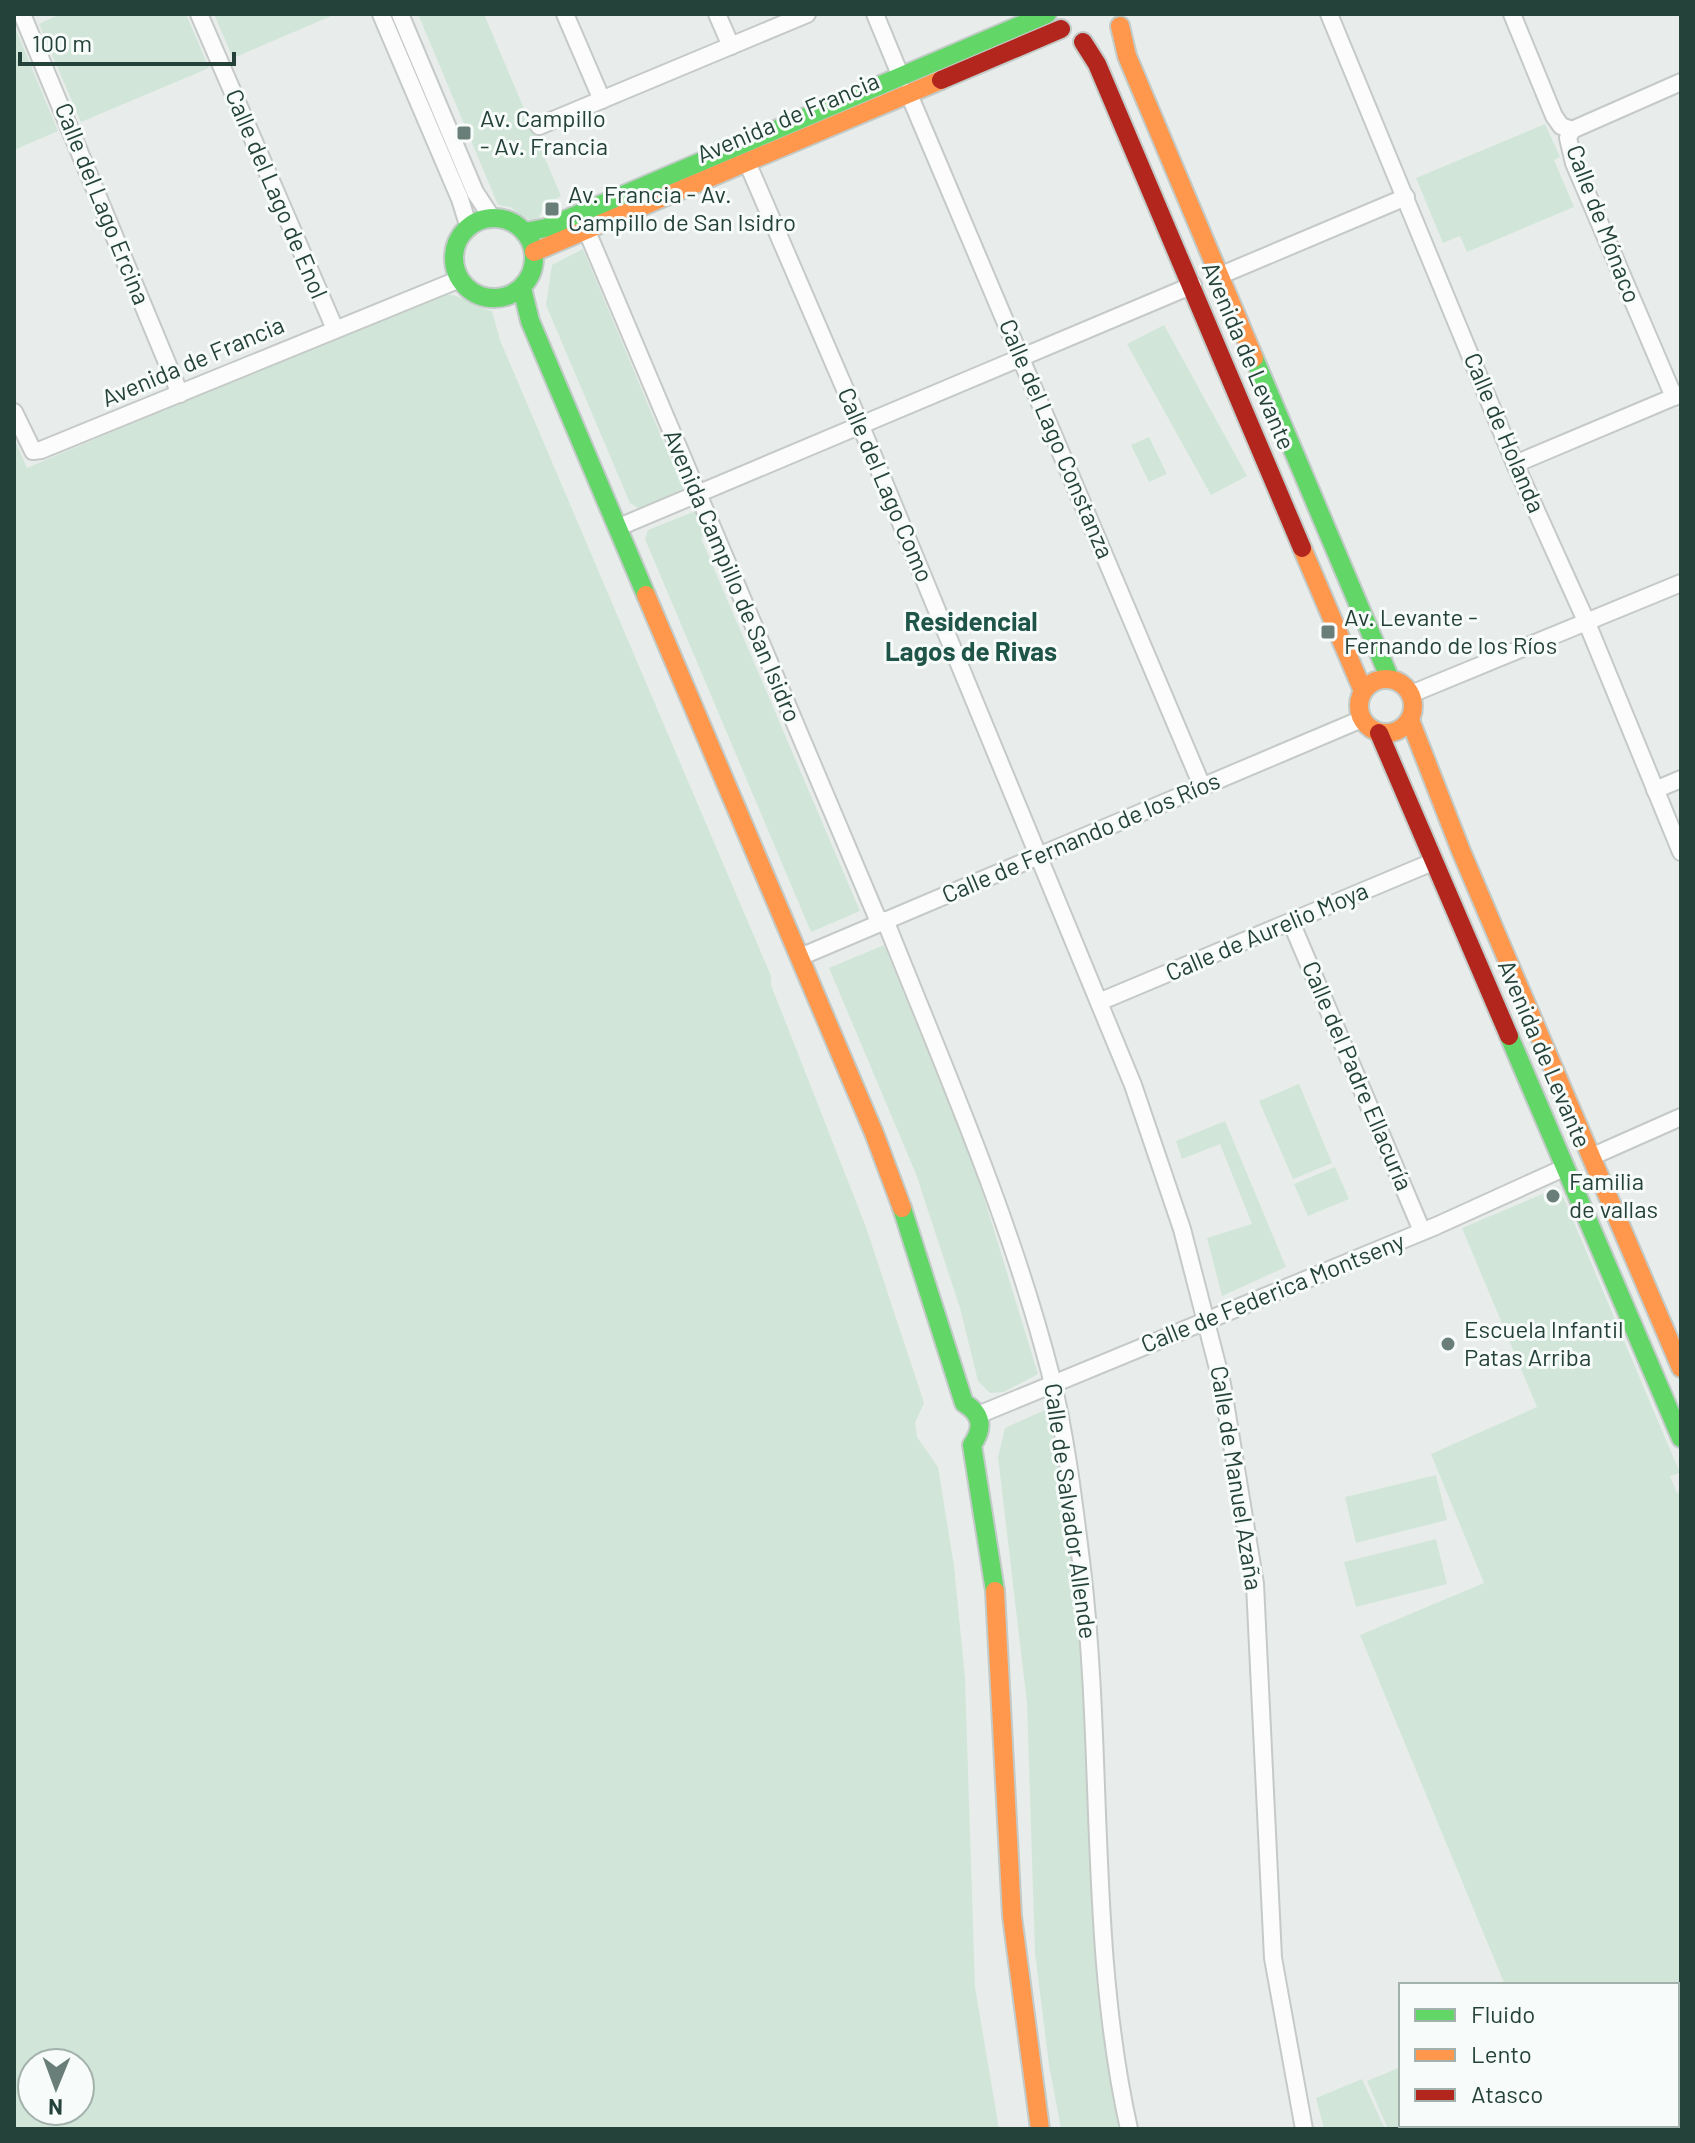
<svg xmlns="http://www.w3.org/2000/svg" width="1695" height="2143" viewBox="0 0 1695 2143" font-family="Barlow,sans-serif">
<style>
.green{fill:#d1e6d8;fill-rule:evenodd}
.lines{fill:none;stroke-linecap:round;stroke-linejoin:round}
.street-casing{stroke:#c5cac8;stroke-width:20}
.fast-casing{stroke:#c3cbc8;stroke-width:22}
.slow-casing{stroke:#c3cbc8;stroke-width:22}
.jam-casing{stroke:#c3cbc8;stroke-width:22}
.street{stroke:#fcfcfc;stroke-width:16}
.fast{stroke:#63d668;stroke-width:18}
.slow{stroke:#ff974d;stroke-width:18}
.jam{stroke:#b3261e;stroke-width:18}
.poi-dot{fill:#697e78;stroke:#f7fbf9;stroke-width:3}
.labels{text-anchor:middle;stroke-width:6;stroke-linejoin:round;paint-order:stroke}
.street-label{font-size:24px;fill:#24423a;stroke:#f7fbf9}
.poi-label{font-size:24px;fill:#24423a;stroke:#f7fbf9;text-anchor:start}
.neighbourhood-label{font-size:26px;font-weight:bold;fill:#1f5548;stroke:#f7fbf9}
</style>
<rect width="100%" height="100%" fill="#e8edeb"/>
<g class="green">
<path d="M 60,14 L 186,14 L 209,68 L 81,122 L 39,24 Z"/>
<path d="M 214,14 L 336,14 L 233,58 Z"/>
<path d="M 418,14 L 484,14 L 561,196 L 543,207 L 539,218 L 531,221 L 510,207 L 498,205 Z"/>
<path d="M 16,30 L 58,131 L 14,150 L 14,31 Z"/>
<path d="M 1545,124 L 1560,157 L 1554,160 L 1574,207 L 1467,252 L 1460,236 L 1443,243 L 1416,178 Z"/>
<path d="M 583,249 L 684,491 L 640,509 L 630,503 L 546,305 L 552,265 Z"/>
<path d="M 443,291 L 445,295 C 461,293 476,308 492,311 L 500,340 L 771,976 L 771,985 L 866,1227 L 924,1403 L 915,1423 L 917,1437 L 938,1467 L 954,1566 L 965,1678 L 975,1987 L 999,2129 L 14,2129 L 14,438 L 27,468 ZM 32,2063 L 80,2063 L 80,2111 L 32,2111 Z"/>
<path d="M 1164,325 L 1247,476 L 1211,495 L 1127,344 Z"/>
<path d="M 1149,437 L 1167,474 L 1149,482 L 1131,445 Z"/>
<path d="M 698,510 L 709,535 L 701,538 L 860,911 L 811,932 L 645,539 L 648,530 Z"/>
<path d="M 884,945 L 974,1165 L 1038,1374 L 1004,1392 L 990,1393 L 978,1381 L 960,1308 L 916,1174 L 829,968 Z"/>
<path d="M 1299,1084 L 1332,1163 L 1293,1179 L 1259,1101 Z"/>
<path d="M 1225,1121 L 1286,1267 L 1222,1296 L 1207,1238 L 1252,1224 L 1220,1144 L 1182,1159 L 1176,1141 Z"/>
<path d="M 1335,1167 L 1349,1199 L 1308,1216 L 1294,1184 Z"/>
<path d="M 1559,1187 L 1680,1473 L 1670,1476 L 1677,1493 L 1681,1492 L 1681,2047 L 1677,2048 L 1677,1985 L 1505,1985 L 1360,1635 L 1484,1583 L 1431,1454 L 1537,1407 L 1462,1228 Z"/>
<path d="M 1047,1409 L 1060,1469 L 1082,1646 L 1097,1974 L 1122,2129 L 1061,2129 L 1049,2065 L 1035,1953 L 1027,1703 L 998,1457 L 1005,1428 Z"/>
<path d="M 1436,1475 L 1447,1520 L 1356,1543 L 1345,1497 Z"/>
<path d="M 1436,1539 L 1447,1584 L 1356,1607 L 1344,1562 Z"/>
<path d="M 1401,2067 L 1401,2125 L 1432,2125 L 1434,2129 L 1388,2129 L 1367,2081 Z"/>
<path d="M 1362,2079 L 1385,2129 L 1324,2129 L 1316,2098 Z"/>
</g>
<g class="lines">
<defs>
<g id="street">
<path d="M 22,14 L 180,394"/>
<path d="M 199,14 L 335,329"/>
<path d="M 381,14 L 460,199 L 469,228"/>
<path d="M 400,14 L 475,192 L 492,218"/>
<path d="M 565,14 L 602,100"/>
<path d="M 717,14 L 731,46"/>
<path d="M 875,14 L 901,77"/>
<path d="M 1329,14 L 1515,464 L 1587,623 L 1681,852"/>
<path d="M 1512,14 L 1554,116 L 1561,126 L 1572,130 L 1568,138 L 1574,163 L 1674,397"/>
<path d="M 908,92 L 1202,786"/>
<path d="M 539,126 L 807,14"/>
<path d="M 1572,130 L 1681,82"/>
<path d="M 747,162 L 860,424 L 1133,1085 L 1182,1229 L 1222,1384 L 1255,1584 L 1273,1958 L 1304,2129"/>
<path d="M 586,229 L 879,922"/>
<path d="M 1219,276 L 1406,197"/>
<path d="M 14,412 L 33,451 L 41,450 L 460,279"/>
<path d="M 1515,464 L 1681,394"/>
<path d="M 619,527 L 1193,285"/>
<path d="M 1411,694 L 1681,583"/>
<path d="M 1655,790 L 1681,779"/>
<path d="M 885,920 C 944,1068 1010,1217 1050,1372 C 1066,1435 1074,1504 1082,1569 C 1104,1755 1088,1946 1129,2129"/>
<path d="M 1291,922 L 1422,1231"/>
<path d="M 800,957 L 1362,719"/>
<path d="M 1099,1002 L 1435,861"/>
<path d="M 1593,1156 L 1681,1117"/>
<path d="M 978,1415 L 1436,1226 L 1566,1167"/>
<path d="M 1677,2066 L 1681,2065"/>
<path d="M 1526,2129 L 1536,2125"/>
</g>
<g id="fast">
<circle cx="494" cy="258" r="40"/>
<path d="M 525,232 L 546,228 L 1047,14"/>
<path d="M 522,288 L 530,321 L 646,595"/>
<path d="M 1254,358 L 1390,679"/>
<path d="M 1509,1036 L 1681,1438"/>
<path d="M 902,1208 L 964,1403 C 982,1414 984,1428 972,1445 L 995,1591"/>
</g>
<g id="slow">
<path d="M 1120,26 L 1127,56 L 1254,358"/>
<path d="M 534,252 L 941,80"/>
<path d="M 1302,548 L 1363,691"/>
<path d="M 646,595 L 874,1133 L 902,1208"/>
<circle cx="1386" cy="706" r="27"/>
<path d="M 1410,720 L 1461,851 L 1681,1368"/>
<path d="M 995,1591 L 1012,1916 L 1040,2129"/>
</g>
<g id="jam">
<path d="M 1083,42 L 1097,64 L 1302,548"/>
<path d="M 941,80 L 1061,29"/>
<path d="M 1379,733 L 1509,1036"/>
</g>
</defs>
<use href="#street" class="street-casing"/>
<use href="#fast" class="fast-casing"/>
<use href="#slow" class="slow-casing"/>
<use href="#jam" class="jam-casing"/>
<use href="#street" class="street"/>
<use href="#fast" class="fast"/>
<use href="#slow" class="slow"/>
<use href="#jam" class="jam"/>
</g>
<g class="poi-dot">
<rect x="456" y="125" width="16" height="16" rx="4"/>
<rect x="544" y="201" width="16" height="16" rx="4"/>
<rect x="1320" y="624" width="16" height="16" rx="4"/>
<circle cx="1553" cy="1196" r="8"/>
<circle cx="1448" cy="1344" r="8"/>
</g>
<g class="labels">
<g class="street-label">
<text transform="translate(788 118) rotate(-23)" y="8">Avenida de Francia</text>
<text transform="translate(276 194) rotate(67)" y="8">Calle del Lago de Enol</text>
<text transform="translate(102 204) rotate(68)" y="8">Calle del Lago Ercina</text>
<text transform="translate(1603 224) rotate(69)" y="8">Calle de Mónaco</text>
<text transform="translate(1248 356) rotate(67)" y="8">Avenida de Levante</text>
<text transform="translate(193 362) rotate(-23)" y="8">Avenida de Francia</text>
<text transform="translate(1504 433) rotate(67)" y="8">Calle de Holanda</text>
<text transform="translate(1056 439) rotate(67)" y="8">Calle del Lago Constanza</text>
<text transform="translate(885 485) rotate(67)" y="8">Calle del Lago Como</text>
<text transform="translate(732 576) rotate(67)" y="8">Avenida Campillo de San Isidro</text>
<text transform="translate(1081 838) rotate(-23)" y="8">Calle de Fernando de los Ríos</text>
<text transform="translate(1267 932) rotate(-23)" y="8">Calle de Aurelio Moya</text>
<text transform="translate(1544 1054) rotate(67)" y="8">Avenida de Levante</text>
<text transform="translate(1357 1076) rotate(67)" y="8">Calle del Padre Ellacuría</text>
<text transform="translate(1273 1293) rotate(-22)" y="8">Calle de Federica Montseny</text>
<text transform="translate(1236 1478) rotate(81)" y="8">Calle de Manuel Azaña</text>
<text transform="translate(1070 1511) rotate(82)" y="8">Calle de Salvador Allende</text>
</g>
<g class="poi-label">
<text x="480" y="127">Av. Campillo<tspan x="480" dy="28">- Av. Francia</tspan></text>
<text x="568" y="203">Av. Francia - Av.<tspan x="568" dy="28">Campillo de San Isidro</tspan></text>
<text x="1344" y="626">Av. Levante -<tspan x="1344" dy="28">Fernando de los Ríos</tspan></text>
<text x="1569" y="1190">Familia<tspan x="1569" dy="28">de vallas</tspan></text>
<text x="1464" y="1338">Escuela Infantil<tspan x="1464" dy="28">Patas Arriba</tspan></text>
</g>
<g class="neighbourhood-label">
<text x="971" y="631">Residencial<tspan x="971" dy="30">Lagos de Rivas</tspan></text>
</g>
</g>
<rect width="1695" height="2143" fill="none" stroke="#24423a" stroke-width="32"/>
<rect x="1399" y="1983" width="280" height="144" fill="#f7fbf9" stroke="#a3b1ad" stroke-width="2"/>
<rect x="1415" y="2009" width="40" height="12" fill="#63d668" stroke="#a3b1ad" stroke-width="2"/>
<text x="1471" y="2023" font-size="24" fill="#24423a">Fluido</text>
<rect x="1415" y="2049" width="40" height="12" fill="#ff974d" stroke="#a3b1ad" stroke-width="2"/>
<text x="1471" y="2063" font-size="24" fill="#24423a">Lento</text>
<rect x="1415" y="2089" width="40" height="12" fill="#b3261e" stroke="#a3b1ad" stroke-width="2"/>
<text x="1471" y="2103" font-size="24" fill="#24423a">Atasco</text>
<g transform="translate(56 2087) rotate(181)"><circle r="38" fill="#f7fbf9" stroke="#a3b1ad" stroke-width="2"/>
<path d="M0-6L14 30L0 20L-14 30Z" fill="#697e78"/>
<text y="-12" font-size="22" font-weight="bold" text-anchor="middle" fill="#24423a">N</text>
</g>
<path d="M20 52v12h214v-12" fill="none" stroke="#24423a" stroke-width="4"/>
<text x="32" y="52" font-size="24" fill="#24423a" stroke="#f7fbf9" stroke-width="6" paint-order="stroke">100 m</text>
</svg>
